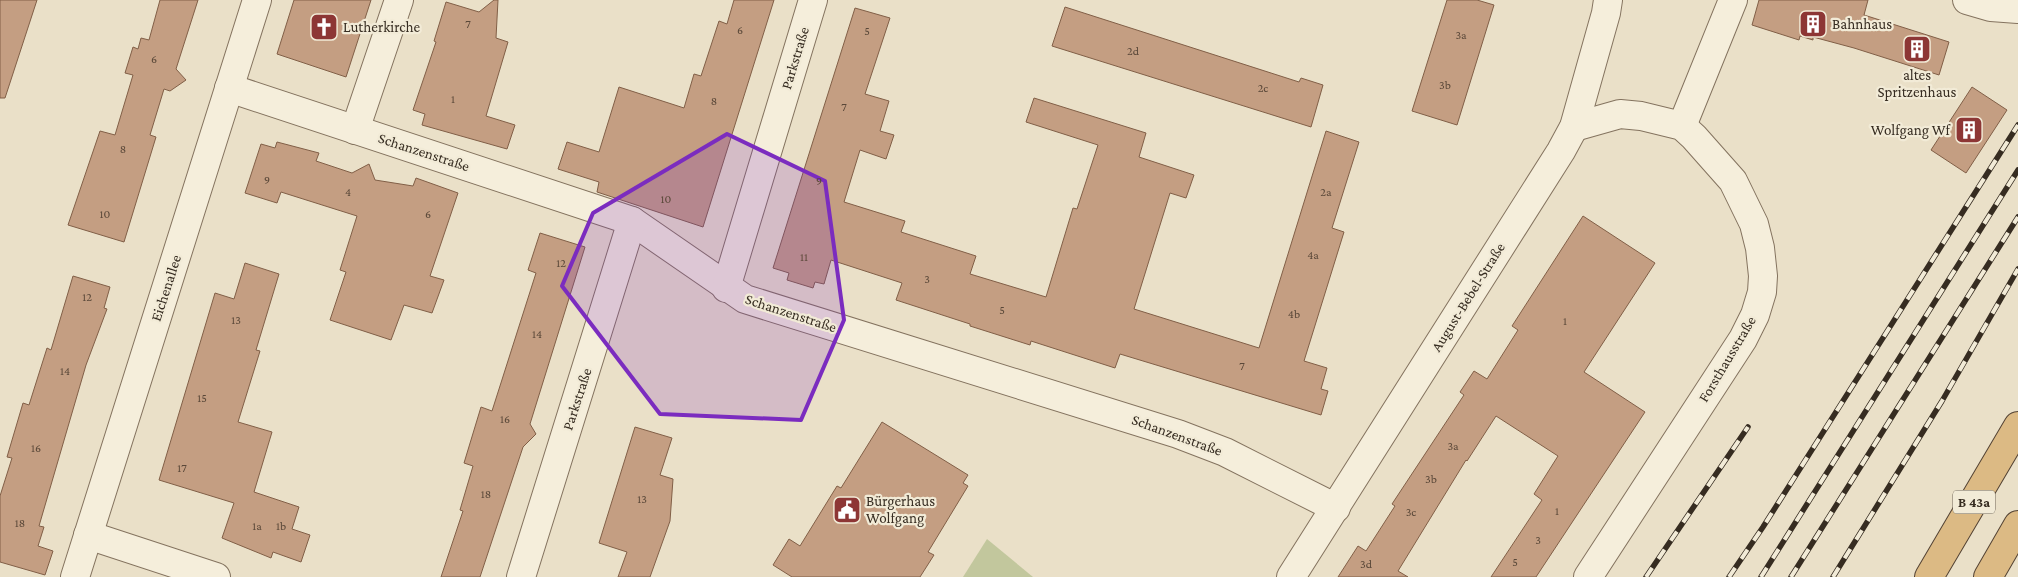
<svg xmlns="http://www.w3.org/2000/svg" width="2018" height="577" viewBox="0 0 2018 577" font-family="'Crimson Pro',serif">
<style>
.green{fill:#c2c79d}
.building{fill:#c49e82;stroke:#815f47}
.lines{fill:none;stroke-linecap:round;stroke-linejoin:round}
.minor-casing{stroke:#84735f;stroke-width:30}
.trunk-casing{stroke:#534233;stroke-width:30}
.minor{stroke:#f5eedb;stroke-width:28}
.trunk{stroke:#dcba84;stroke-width:28}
.rail-casing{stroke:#362c21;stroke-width:5.5}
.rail{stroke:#f2ebd7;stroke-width:4;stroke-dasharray:11;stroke-linecap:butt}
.marked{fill:#7b2cbf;fill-opacity:0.2;stroke:#7b2cbf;stroke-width:4;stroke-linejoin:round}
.labels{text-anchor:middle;stroke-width:4.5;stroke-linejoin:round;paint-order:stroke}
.number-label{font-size:12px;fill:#5a4839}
.shield{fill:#f2ebd7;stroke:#6e6558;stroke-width:1}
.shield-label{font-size:14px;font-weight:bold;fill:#362c21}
.poi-label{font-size:15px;fill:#362c21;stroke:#f2ebd7;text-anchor:start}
.street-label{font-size:15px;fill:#362c21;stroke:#f2ebd7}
</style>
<rect width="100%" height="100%" fill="#eae0c8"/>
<path class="green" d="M 987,539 L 1033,577 L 963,577 Z"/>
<g class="building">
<path d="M 0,0 L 37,0 L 5,98 L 0,98 Z"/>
<path d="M 160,0 L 198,0 L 176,69 L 186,80 L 170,91 L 164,89 L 150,135 L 156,137 L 124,242 L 68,225 L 100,131 L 115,135 L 133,75 L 125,73 L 133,47 L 138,49 L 141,38 L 149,40 Z"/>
<path d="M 294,0 L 371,0 L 346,77 L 277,54 Z"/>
<path d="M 494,0 L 498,0 L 496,38 L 508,42 L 486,116 L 515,125 L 507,149 L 422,125 L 425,114 L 413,110 L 436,42 L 434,41 L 446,2 L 479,12 Z"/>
<path d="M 734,0 L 774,0 L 703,227 L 597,192 L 599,182 L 558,169 L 567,142 L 599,152 L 619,87 L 684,108 L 694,74 L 701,76 L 719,21 L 727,24 Z"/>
<path d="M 1447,0 L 1477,0 L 1494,5 L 1457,125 L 1412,111 Z"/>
<path d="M 1759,0 L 1868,0 L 1864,15 L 1949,42 L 1939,75 L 1854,48 L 1813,37 L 1813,40 L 1800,36 L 1799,40 L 1752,25 Z"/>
<path d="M 1065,7 L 1299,82 L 1301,78 L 1323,85 L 1311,127 L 1052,46 Z"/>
<path d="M 855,8 L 890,18 L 865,94 L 889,101 L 880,131 L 894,135 L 886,159 L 860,150 L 844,202 L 905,221 L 901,232 L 976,256 L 970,274 L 1046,297 L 1073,208 L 1077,209 L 1098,145 L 1026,122 L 1034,98 L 1146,133 L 1139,157 L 1194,175 L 1186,198 L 1170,193 L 1134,309 L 1259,348 L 1326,131 L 1359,142 L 1332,228 L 1344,232 L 1304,361 L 1327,368 L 1321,389 L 1328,391 L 1321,415 L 1120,354 L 1115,368 L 1031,341 L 1030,345 L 970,326 L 970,324 L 896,300 L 902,283 L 831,260 L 824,284 L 815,282 L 813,288 L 787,280 L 789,273 L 773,268 Z"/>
<path d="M 1972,87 L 2007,110 L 1966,173 L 1931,150 Z"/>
<path d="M 277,142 L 319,153 L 316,161 L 352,173 L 369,164 L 375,180 L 413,186 L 416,178 L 458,193 L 430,276 L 444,280 L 432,313 L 404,305 L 391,340 L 330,320 L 346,272 L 340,270 L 357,216 L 281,192 L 277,203 L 245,193 L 261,144 L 275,148 Z"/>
<path d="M 1583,216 L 1655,263 L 1584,372 L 1645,412 L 1536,577 L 1491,577 L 1542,500 L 1534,494 L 1558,456 L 1496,416 L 1467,461 L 1466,460 L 1398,571 L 1408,577 L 1338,577 L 1358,546 L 1366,551 L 1395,506 L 1392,504 L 1464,395 L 1460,392 L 1474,371 L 1487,379 L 1518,330 L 1512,326 Z"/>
<path d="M 540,233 L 585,247 L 530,424 L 536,434 L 523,447 L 480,577 L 441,577 L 463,511 L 460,510 L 473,466 L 464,463 L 481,407 L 492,411 L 536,273 L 528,270 Z"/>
<path d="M 245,263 L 279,274 L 256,350 L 260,351 L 238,422 L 272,432 L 254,492 L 299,507 L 292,529 L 310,535 L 301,562 L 273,552 L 271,558 L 222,538 L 234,503 L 159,480 L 215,293 L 234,299 Z"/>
<path d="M 73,276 L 110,287 L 104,308 L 107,309 L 86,365 L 39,526 L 44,527 L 38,546 L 53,551 L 45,575 L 0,562 L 0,496 L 12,458 L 7,457 L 23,403 L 29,405 L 47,348 L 51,350 Z"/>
<path d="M 882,422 L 968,475 L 963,483 L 968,486 L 928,552 L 934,555 L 920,577 L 792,577 L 773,565 L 789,539 L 800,546 L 837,486 L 841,488 Z"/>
<path d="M 635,427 L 672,438 L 660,475 L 673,479 L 670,521 L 650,577 L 618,577 L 627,552 L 599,543 Z"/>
</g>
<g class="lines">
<defs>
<g id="minor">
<path d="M 1967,0 L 1991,7 L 2018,9"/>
<path d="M 229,88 L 632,221 L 745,299 L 1178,434 L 1225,452 L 1336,508"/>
<path d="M 1682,126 L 1733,0"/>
<path d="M 1574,127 L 1620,114 L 1641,116 L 1682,126 L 1694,137 L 1733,181 L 1754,224 L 1760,248 L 1763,276 L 1762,292 L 1755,315 L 1743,339 L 1588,577"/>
<path d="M 355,130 L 399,0"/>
<path d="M 726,288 L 813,0"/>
<path d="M 88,535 L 216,577"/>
<path d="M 75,577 L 257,0"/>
<path d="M 521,577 L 632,221"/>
<path d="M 1291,577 L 1561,151 L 1574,127 L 1606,13 L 1608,0"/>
</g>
<g id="trunk">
<path d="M 1929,577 L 2018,426"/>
<path d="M 1988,577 L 2018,525"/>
</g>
</defs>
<use href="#minor" class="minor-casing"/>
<use href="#trunk" class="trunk-casing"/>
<use href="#minor" class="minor"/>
<use href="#trunk" class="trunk"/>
<defs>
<g id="rail">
<path d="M 1646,577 L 1748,427"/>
<path d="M 1729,577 L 1763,527 L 2018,125"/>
<path d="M 1761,577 L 2018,170"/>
<path d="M 1791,577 L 2018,217"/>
<path d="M 1833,577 L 1942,401 L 2018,269"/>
</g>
</defs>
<use href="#rail" class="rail-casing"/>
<use href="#rail" class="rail"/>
</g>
<path class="marked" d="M 727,134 L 825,181 L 844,320 L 801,420 L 660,414 L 562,286 L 593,213 Z"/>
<defs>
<symbol id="building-square" viewBox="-11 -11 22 22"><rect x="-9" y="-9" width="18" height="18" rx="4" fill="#8d3635" stroke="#f2ebd7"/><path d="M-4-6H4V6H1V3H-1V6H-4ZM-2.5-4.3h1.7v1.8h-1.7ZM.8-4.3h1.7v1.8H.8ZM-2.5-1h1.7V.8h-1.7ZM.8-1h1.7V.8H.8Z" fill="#fff"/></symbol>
<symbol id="church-square" viewBox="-11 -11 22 22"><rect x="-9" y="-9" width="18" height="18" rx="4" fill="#8d3635" stroke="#f2ebd7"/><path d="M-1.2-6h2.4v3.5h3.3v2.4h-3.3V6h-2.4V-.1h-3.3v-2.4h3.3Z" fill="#fff"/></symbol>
<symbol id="civic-square" viewBox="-11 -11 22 22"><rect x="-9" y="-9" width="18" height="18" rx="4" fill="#8d3635" stroke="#f2ebd7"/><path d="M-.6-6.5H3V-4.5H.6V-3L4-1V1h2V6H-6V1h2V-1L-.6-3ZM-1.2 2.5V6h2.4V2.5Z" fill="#fff"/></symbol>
</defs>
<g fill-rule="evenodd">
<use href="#building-square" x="1797" y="8" width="32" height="32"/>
<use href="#church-square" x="308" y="11" width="32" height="32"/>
<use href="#building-square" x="1901" y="33" width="32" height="32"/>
<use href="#building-square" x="1953" y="114" width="32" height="32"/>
<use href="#civic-square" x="831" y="494" width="32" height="32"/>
</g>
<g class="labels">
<g class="number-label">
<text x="468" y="28">7</text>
<text x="740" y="34">6</text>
<text x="867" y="35">5</text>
<text x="1461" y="39">3a</text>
<text x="1133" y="55">2d</text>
<text x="154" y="63">6</text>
<text x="1445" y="89">3b</text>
<text x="1263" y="92">2c</text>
<text x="453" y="103">1</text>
<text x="714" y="105">8</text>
<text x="844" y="111">7</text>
<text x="123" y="153">8</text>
<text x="267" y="184">9</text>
<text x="819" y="185">9</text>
<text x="348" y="196">4</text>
<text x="1326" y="196">2a</text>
<text x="666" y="203">10</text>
<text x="105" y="218">10</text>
<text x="428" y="218">6</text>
<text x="1313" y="259">4a</text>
<text x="804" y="261">11</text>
<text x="561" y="267">12</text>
<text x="927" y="283">3</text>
<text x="87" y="301">12</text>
<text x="1002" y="314">5</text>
<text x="1294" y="318">4b</text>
<text x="236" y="324">13</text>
<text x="1565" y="325">1</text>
<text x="537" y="338">14</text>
<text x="1242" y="370">7</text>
<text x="65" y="375">14</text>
<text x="202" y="402">15</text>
<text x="505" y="423">16</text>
<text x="1453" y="450">3a</text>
<text x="36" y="452">16</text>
<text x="182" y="472">17</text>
<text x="1431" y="483">3b</text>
<text x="486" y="498">18</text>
<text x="642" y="503">13</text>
<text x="1557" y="515">1</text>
<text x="1411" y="516">3c</text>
<text x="20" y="527">18</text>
<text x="257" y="530">1a</text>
<text x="281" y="530">1b</text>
<text x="1538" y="544">3</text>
<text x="1515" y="566">5</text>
<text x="1366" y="568">3d</text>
</g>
<rect class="shield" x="1953" y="490.5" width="42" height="23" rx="4"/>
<g class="shield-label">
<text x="1974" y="507">B 43a</text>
</g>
<g class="poi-label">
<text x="1832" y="29">Bahnhaus</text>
<text x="343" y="32">Lutherkirche</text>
<text x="1917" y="80" text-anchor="middle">altes<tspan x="1917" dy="17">Spritzenhaus</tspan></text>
<text x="1950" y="135" text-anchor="end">Wolfgang Wf</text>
<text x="866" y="506">Bürgerhaus<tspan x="866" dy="17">Wolfgang</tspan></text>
</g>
<g class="street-label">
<text transform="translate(795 58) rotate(-73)" y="5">Parkstraße</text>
<text transform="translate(424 152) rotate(18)" y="5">Schanzenstraße</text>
<text transform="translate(166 288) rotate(-72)" y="5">Eichenallee</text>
<text transform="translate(1468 297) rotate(-58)" y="5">August-Bebel-Straße</text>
<text transform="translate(791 313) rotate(18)" y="5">Schanzenstraße</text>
<text transform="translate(1727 359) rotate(-59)" y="5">Forsthausstraße</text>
<text transform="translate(577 399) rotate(-72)" y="5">Parkstraße</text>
<text transform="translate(1177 435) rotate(20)" y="5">Schanzenstraße</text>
</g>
</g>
</svg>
